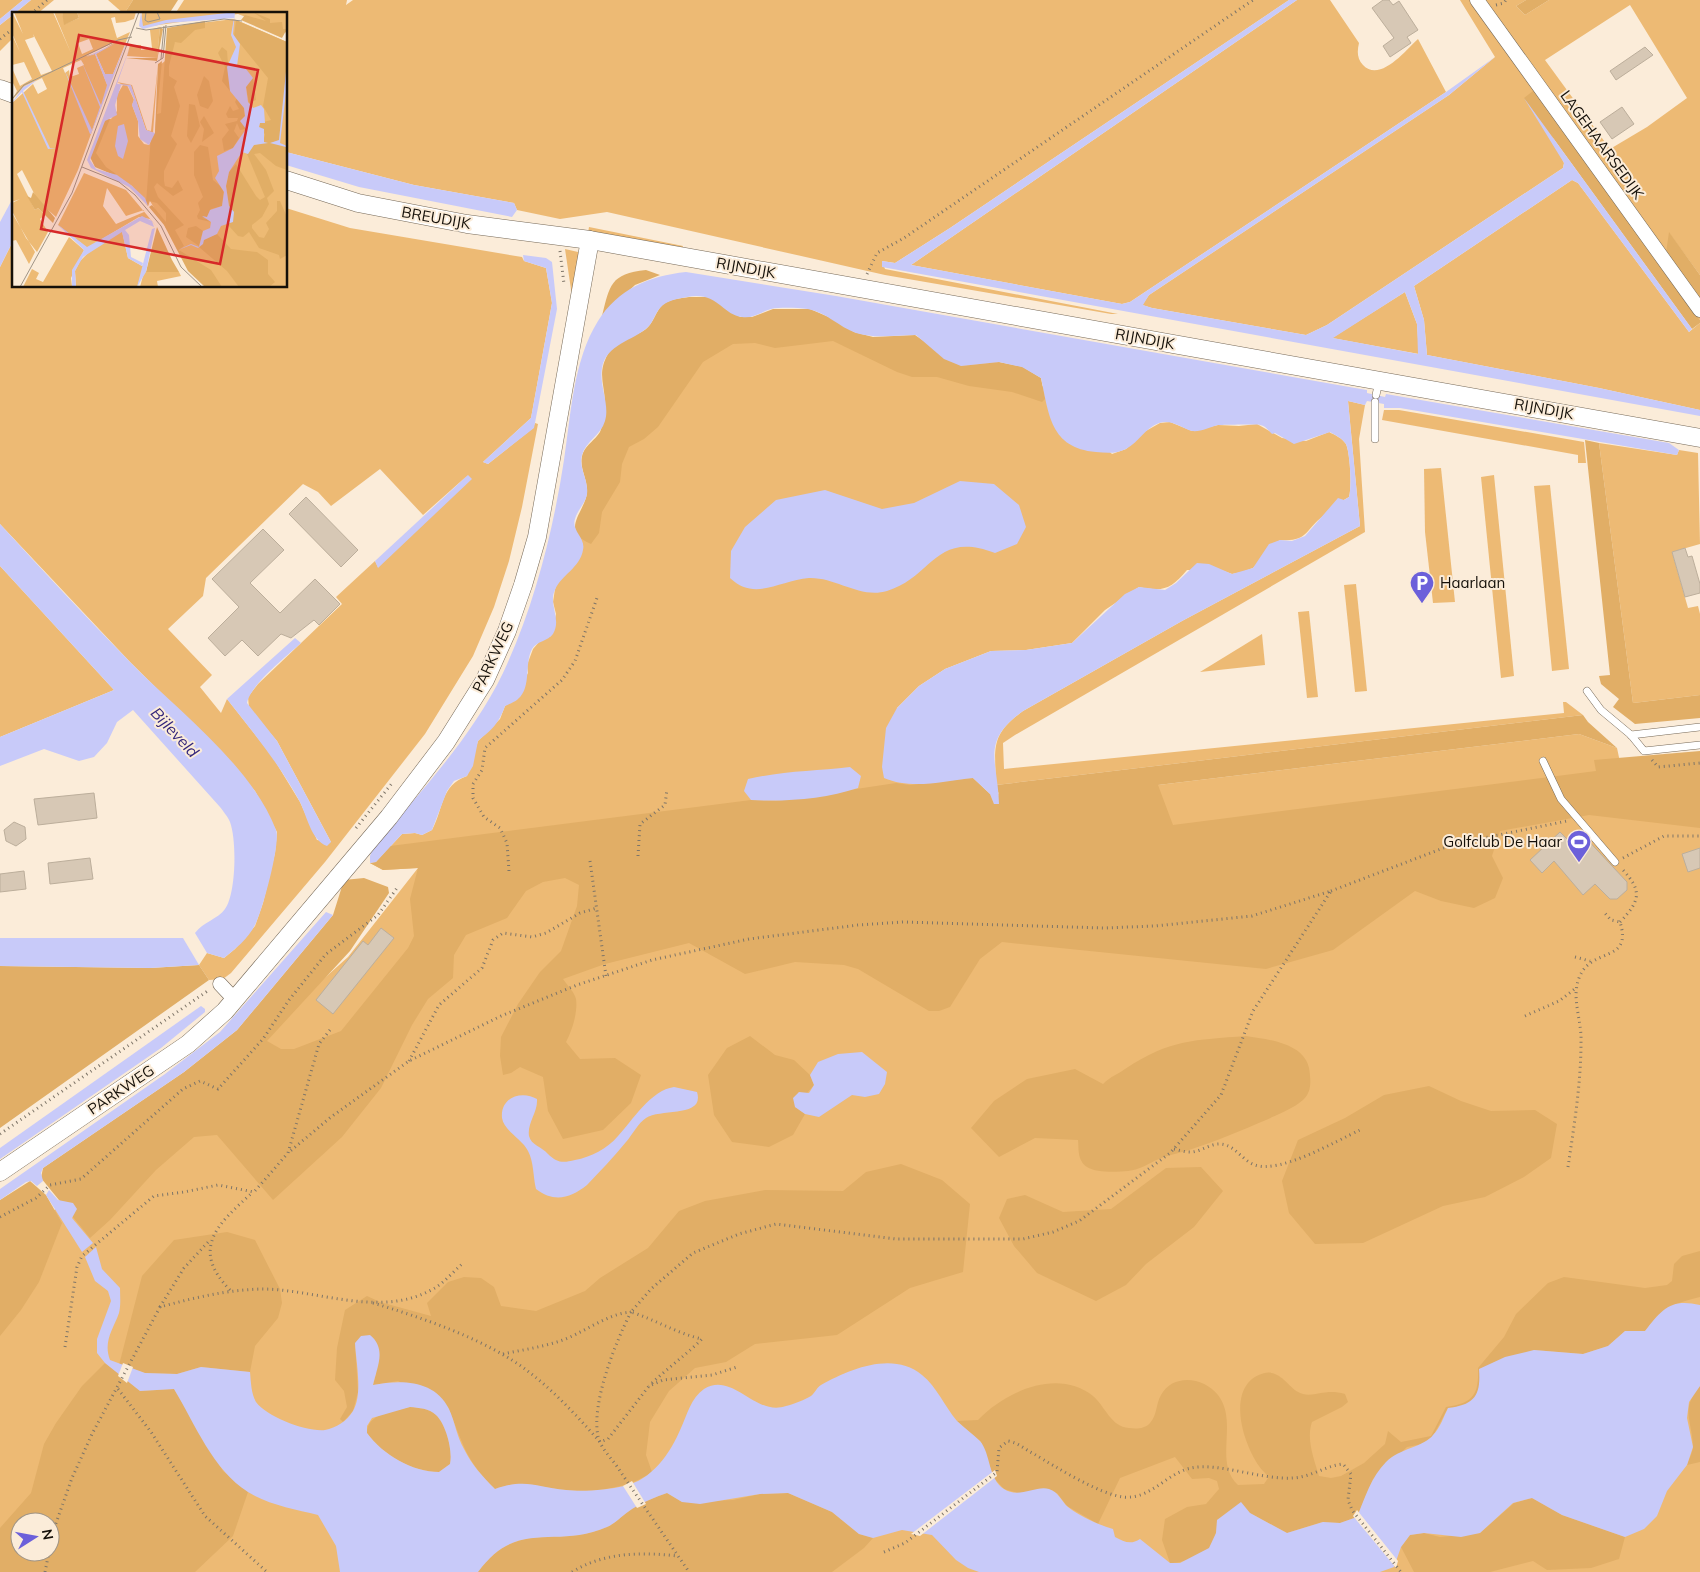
<svg xmlns="http://www.w3.org/2000/svg" width="1700" height="1572" viewBox="0 0 1700 1572" font-family="Mulish,sans-serif">
<style>
.green{fill:#edba74;fill-rule:evenodd}
.forest{fill:#e1ae66;fill-rule:evenodd}
.water{fill:#c8caf9;fill-rule:evenodd}
.pier{fill:#fbecd9}
.building{fill:#d7c8b5;stroke:#bcae9b}
.lines{fill:none;stroke-linecap:round;stroke-linejoin:round}
.service-casing{stroke:#766958;stroke-width:8}
.minor-casing{stroke:#766958;stroke-width:15}
.tertiary-casing{stroke:#766958;stroke-width:19}
.path{stroke:#7e7568;stroke-width:3;stroke-dasharray:1 4;stroke-linecap:butt}
.service{stroke:#fff;stroke-width:7}
.minor{stroke:#fff;stroke-width:14}
.tertiary{stroke:#fff;stroke-width:18}
.labels{text-anchor:middle;stroke-width:4;stroke-linejoin:round;paint-order:stroke}
.street-label{font-size:15px;fill:#151009;stroke:#fbecd9}
.poi-label{font-size:15px;fill:#151009;stroke:#fbecd9;text-anchor:start}
.water-label{font-size:16px;font-style:italic;fill:#33267b;stroke:#fbecd9}
.inset-road{fill:none;stroke:#9f9486;stroke-width:1}
.view{fill:#d62828;fill-opacity:0.15;stroke:#d62828;stroke-width:2.5}
.inset-edge{fill:none;stroke:#151009;stroke-width:2.5}
</style>
<rect width="100%" height="100%" fill="#fbecd9"/>
<g class="green">
<path d="M 0,0 L 23,0 L 0,19 Z"/>
<path d="M 31,0 L 54,0 L 37,14 L 14,14 Z"/>
<path d="M 108,0 L 133,0 L 124,14 Z"/>
<path d="M 184,0 L 347,0 L 346,5 L 353,0 L 1289,0 L 950,228 L 895,263 L 882,261 L 885,269 L 1118,314 L 1111,314 L 885,275 L 607,212 L 560,219 L 517,210 L 514,203 L 414,185 L 286,152 L 286,14 L 175,14 Z"/>
<path d="M 1297,0 L 1330,0 L 1359,43 C 1357,51 1357,59 1363,65 C 1380,83 1406,50 1418,39 L 1446,92 L 1130,302 L 1122,304 L 911,265 Z"/>
<path d="M 1460,0 L 1526,0 L 1516,6 L 1525,15 L 1549,0 L 1700,0 L 1700,275 L 1669,233 L 1700,301 L 1700,320 L 1533,92 L 1564,163 L 1563,168 L 1327,325 L 1306,335 L 1152,308 L 1142,305 L 1149,295 L 1449,95 L 1495,57 ZM 1630,5 L 1687,98 L 1647,127 L 1610,149 L 1545,60 Z"/>
<path d="M 14,14 L 14,37 L 0,51 L 0,25 Z"/>
<path d="M 1572,180 L 1578,183 L 1689,332 L 1700,323 L 1700,410 L 1599,388 L 1427,355 L 1424,320 L 1414,286 Z"/>
<path d="M 286,208 L 350,228 L 522,257 L 524,261 L 546,268 L 552,303 L 531,418 L 483,462 L 488,464 L 533,428 L 535,423 L 538,424 L 522,507 L 509,561 L 494,607 L 473,656 L 425,734 L 325,862 L 231,973 L 223,979 L 209,980 L 199,965 L 207,953 L 224,958 L 235,949 L 255,926 L 263,903 L 275,853 L 277,832 L 255,791 L 225,756 L 131,663 L 0,524 L 0,267 L 14,239 L 14,286 L 286,286 ZM 380,469 L 423,515 L 468,475 L 378,567 L 375,561 L 336,597 L 342,604 L 258,684 L 248,697 L 249,708 L 277,741 L 331,842 L 317,840 L 300,802 L 272,756 L 227,699 L 221,713 L 200,687 L 212,675 L 168,629 L 203,596 L 206,578 L 303,484 L 318,492 L 331,506 Z"/>
<path d="M 589,227 L 683,246 L 681,252 L 588,233 Z"/>
<path d="M 565,249 L 578,252 L 579,273 L 572,296 Z"/>
<path d="M 1405,292 L 1417,324 L 1419,354 L 1332,338 Z"/>
<path d="M 709,297 L 740,317 L 1023,367 L 1112,454 L 1126,449 L 1144,432 L 1160,423 L 1170,422 L 1192,431 L 1218,425 L 1239,426 L 1257,424 L 1282,438 L 1306,441 L 1329,432 C 1335,435 1342,438 1346,444 C 1350,453 1352,487 1349,497 C 1340,502 1331,509 1323,516 C 1305,530 1308,542 1280,540 L 1253,568 L 1242,572 L 1232,574 L 1221,570 L 1187,570 C 1171,589 1164,592 1139,587 L 1105,610 L 1072,643 L 1026,650 L 991,651 L 945,669 L 919,686 L 897,708 L 990,794 L 1158,785 L 1579,734 L 1617,748 L 1623,776 L 1700,771 L 1700,1572 L 0,1572 L 0,1249 L 114,1167 L 348,957 L 418,868 L 383,870 L 370,863 L 376,862 L 402,834 L 415,833 L 422,835 L 432,830 C 444,808 440,786 467,776 L 478,741 L 500,719 L 505,706 L 512,701 L 528,673 L 527,665 L 533,649 L 539,642 L 551,636 L 556,614 L 553,602 L 555,589 L 577,533 ZM 20,1522 L 50,1522 L 50,1552 L 20,1552 Z"/>
<path d="M 1348,401 L 1365,405 L 1359,439 L 1365,532 L 1015,735 L 1003,743 L 1004,769 L 1564,713 L 1563,702 L 1566,702 L 1583,715 L 996,785 C 995,747 990,735 1023,711 L 1182,621 L 1360,526 Z"/>
<path d="M 1384,410 L 1399,410 L 1584,442 L 1586,463 L 1578,463 L 1578,455 L 1382,420 Z"/>
<path d="M 1599,443 L 1677,455 L 1679,450 L 1698,453 L 1700,544 L 1672,552 L 1688,608 L 1698,606 L 1700,614 L 1700,695 L 1633,703 Z"/>
<path d="M 1441,468 L 1455,602 L 1433,603 L 1425,532 L 1424,469 Z"/>
<path d="M 1494,475 L 1514,676 L 1501,678 L 1481,477 Z"/>
<path d="M 1550,485 L 1569,669 L 1552,671 L 1534,486 Z"/>
<path d="M 0,566 L 114,690 L 0,737 Z"/>
<path d="M 1356,584 L 1367,691 L 1355,692 L 1344,585 Z"/>
<path d="M 1309,611 L 1318,697 L 1307,698 L 1298,612 Z"/>
<path d="M 1262,634 L 1265,665 L 1200,672 Z"/>
</g>
<g class="forest">
<path d="M 133,0 L 178,0 L 169,14 L 124,14 Z"/>
<path d="M 1526,0 L 1549,0 L 1525,15 L 1516,6 Z"/>
<path d="M 1533,91 L 1700,320 L 1700,323 L 1692,329 L 1524,98 Z"/>
<path d="M 1669,232 L 1700,275 L 1700,301 L 1666,253 Z"/>
<path d="M 646,270 L 660,275 L 635,285 L 602,316 C 610,285 610,274 646,270 Z"/>
<path d="M 689,297 L 709,297 L 740,317 L 752,317 L 773,309 L 810,309 L 831,318 L 854,332 L 873,337 L 915,335 L 961,366 L 999,362 L 1023,367 L 1041,378 L 1045,399 L 1042,402 L 1012,392 L 969,386 L 937,377 L 912,377 L 897,372 L 833,341 L 775,348 L 755,343 L 733,344 L 703,362 L 658,427 L 644,439 L 629,447 L 622,464 L 620,482 L 602,512 L 599,533 L 591,544 C 557,530 588,510 587,490 C 587,477 578,466 583,453 C 587,444 595,440 600,432 C 603,426 603,416 604,410 C 608,389 595,376 608,354 C 615,342 635,337 646,329 C 655,322 656,307 667,302 C 673,299 682,298 689,297 Z"/>
<path d="M 1585,440 L 1599,443 L 1633,703 L 1700,695 L 1700,718 L 1635,724 L 1613,707 L 1619,699 L 1601,684 L 1599,676 L 1610,675 Z"/>
<path d="M 1583,715 L 1588,722 L 1617,748 L 1579,734 L 1158,785 L 1173,825 L 1596,771 L 1594,760 L 1700,751 L 1700,828 L 1589,815 L 1500,831 L 1492,856 L 1503,878 L 1495,898 L 1474,908 L 1441,901 L 1415,891 L 1333,950 L 1266,969 L 1002,942 L 980,959 L 950,1007 L 939,1011 L 929,1011 L 858,969 L 844,965 L 795,962 L 745,974 L 689,943 L 605,964 L 563,979 C 567,985 575,993 576,999 C 578,1012 572,1031 566,1042 L 580,1059 L 615,1058 L 641,1075 L 631,1103 L 603,1130 L 563,1139 L 548,1111 L 543,1077 L 520,1067 L 511,1073 L 503,1075 L 500,1056 L 501,1037 L 518,1004 L 540,972 L 561,951 L 577,906 L 579,885 L 565,878 L 543,882 L 526,891 L 507,918 L 466,935 L 454,955 L 453,978 L 428,999 L 412,1025 L 381,1088 L 342,1137 L 273,1200 L 217,1135 L 194,1137 L 156,1170 L 110,1220 L 90,1238 L 41,1178 L 43,1168 L 184,1072 L 237,1030 L 333,915 L 344,880 L 364,878 L 388,887 L 389,893 L 350,951 L 267,1041 L 281,1049 L 294,1049 L 341,1031 L 408,948 L 414,936 L 410,899 L 418,868 L 383,870 L 370,863 L 376,862 L 390,846 L 751,800 L 776,801 L 896,783 L 910,785 L 973,778 L 990,794 L 994,804 L 999,795 L 996,785 Z"/>
<path d="M 199,965 L 209,980 L 0,1128 L 0,966 L 150,968 Z"/>
<path d="M 750,1036 L 775,1055 L 794,1060 L 810,1075 L 814,1085 L 795,1107 L 805,1114 L 793,1135 L 769,1147 L 732,1142 L 714,1115 L 708,1075 L 727,1048 Z"/>
<path d="M 1246,1036 C 1270,1040 1310,1043 1310,1076 C 1311,1085 1310,1094 1303,1100 C 1293,1109 1278,1114 1266,1120 C 1242,1130 1217,1141 1192,1149 C 1182,1153 1170,1154 1159,1159 C 1149,1163 1140,1170 1128,1171 C 1117,1172 1096,1173 1087,1167 C 1077,1160 1079,1149 1078,1140 L 1035,1138 L 999,1157 L 971,1128 L 994,1101 L 1027,1079 L 1075,1069 L 1103,1084 C 1111,1076 1117,1075 1125,1069 C 1170,1039 1195,1040 1246,1036 Z"/>
<path d="M 1429,1086 L 1461,1101 L 1491,1111 L 1535,1110 L 1557,1124 L 1551,1158 L 1524,1177 L 1485,1197 L 1443,1206 L 1363,1243 L 1315,1244 L 1289,1213 L 1282,1181 L 1298,1140 L 1345,1118 L 1384,1095 Z"/>
<path d="M 901,1164 L 942,1180 L 970,1204 L 963,1272 L 910,1288 L 837,1335 L 755,1344 L 726,1362 L 695,1368 L 669,1391 L 650,1422 L 646,1455 L 652,1472 C 630,1488 594,1493 567,1490 C 536,1488 527,1478 495,1489 C 465,1460 463,1443 448,1407 L 398,1381 L 373,1385 L 376,1374 L 355,1343 L 358,1392 L 353,1411 L 343,1422 L 340,1419 L 347,1407 L 344,1391 L 335,1380 L 337,1348 L 345,1310 L 367,1296 L 380,1302 L 431,1316 L 427,1303 L 448,1282 L 464,1277 L 481,1278 L 494,1287 L 501,1306 L 536,1311 L 585,1291 L 600,1278 L 648,1248 L 679,1211 L 705,1201 L 765,1190 L 843,1191 L 866,1172 Z"/>
<path d="M 1201,1167 L 1223,1191 L 1194,1227 L 1146,1264 L 1126,1285 L 1096,1301 L 1037,1273 L 1014,1246 L 999,1218 L 1007,1199 L 1025,1195 L 1063,1212 L 1111,1209 L 1166,1168 Z"/>
<path d="M 30,1181 L 46,1195 L 62,1223 L 39,1282 L 21,1310 L 0,1336 L 0,1200 Z"/>
<path d="M 227,1232 L 255,1240 L 280,1289 L 282,1303 L 278,1318 L 255,1346 L 250,1372 L 201,1367 L 177,1374 L 145,1373 L 119,1365 L 142,1276 L 174,1240 Z"/>
<path d="M 1700,1251 L 1700,1297 C 1672,1304 1663,1308 1645,1331 L 1625,1331 L 1608,1346 L 1583,1354 L 1534,1350 L 1480,1386 L 1474,1400 L 1462,1407 L 1448,1408 L 1433,1436 L 1422,1444 L 1407,1447 L 1373,1479 L 1357,1517 L 1340,1523 L 1322,1522 L 1287,1533 L 1250,1513 L 1217,1520 C 1217,1529 1216,1539 1210,1547 C 1203,1557 1181,1563 1170,1563 L 1162,1540 L 1165,1519 L 1187,1507 L 1206,1504 L 1219,1489 L 1217,1481 L 1209,1478 L 1192,1479 L 1175,1457 L 1120,1478 L 1098,1524 L 1067,1506 L 1057,1493 L 1018,1493 L 1004,1489 L 994,1478 L 981,1442 L 957,1421 L 978,1420 C 1006,1391 1058,1368 1093,1396 C 1105,1406 1111,1427 1129,1428 C 1136,1429 1145,1429 1150,1423 C 1157,1416 1156,1403 1161,1395 C 1173,1373 1204,1377 1218,1395 C 1239,1422 1213,1462 1238,1485 L 1264,1484 L 1268,1478 C 1266,1472 1262,1471 1259,1466 C 1245,1446 1231,1404 1248,1383 C 1253,1377 1264,1371 1272,1373 C 1285,1376 1291,1391 1303,1394 C 1316,1397 1326,1388 1345,1394 L 1348,1402 L 1342,1407 L 1312,1422 C 1306,1439 1314,1459 1319,1476 L 1331,1478 L 1341,1476 L 1364,1463 L 1385,1444 L 1388,1431 L 1401,1442 L 1431,1436 L 1446,1407 C 1473,1403 1479,1395 1478,1368 L 1504,1337 L 1516,1314 L 1548,1283 L 1564,1277 L 1645,1288 L 1667,1285 L 1672,1281 L 1674,1264 L 1682,1256 Z"/>
<path d="M 105,1363 L 140,1391 L 174,1389 L 223,1471 L 248,1492 L 233,1536 L 195,1572 L 0,1572 L 0,1528 L 31,1493 L 44,1444 L 56,1423 L 82,1386 ZM 20,1522 L 50,1522 L 50,1552 L 20,1552 Z"/>
<path d="M 1700,1386 L 1700,1462 L 1687,1465 C 1689,1459 1693,1452 1693,1446 C 1692,1420 1680,1409 1700,1386 Z"/>
<path d="M 410,1407 C 419,1408 429,1408 436,1415 C 446,1424 453,1451 450,1464 L 439,1472 C 413,1472 383,1455 367,1433 C 367,1413 394,1411 410,1407 Z"/>
<path d="M 667,1493 L 682,1502 L 733,1500 L 760,1494 L 788,1493 L 832,1512 L 859,1534 L 873,1538 L 864,1548 L 832,1572 L 478,1572 C 519,1517 555,1550 607,1527 C 616,1523 624,1514 632,1509 C 643,1502 655,1497 667,1493 Z"/>
<path d="M 1532,1498 L 1562,1515 L 1625,1537 L 1619,1559 L 1591,1568 L 1547,1570 L 1533,1561 L 1490,1572 L 1414,1572 L 1401,1547 L 1410,1535 L 1424,1533 L 1440,1537 L 1480,1533 L 1514,1503 Z"/>
</g>
<g class="water">
<path d="M 23,0 L 31,0 L 0,25 L 0,19 Z"/>
<path d="M 1289,0 L 1297,0 L 911,265 L 1122,304 L 1130,302 L 1446,92 L 1495,57 L 1449,95 L 1149,295 L 1143,305 L 1152,308 L 1306,335 L 1327,325 L 1563,168 L 1564,163 L 1524,98 L 1692,329 L 1689,332 L 1578,183 L 1572,180 L 1414,286 L 1424,320 L 1427,355 L 1599,388 L 1700,410 L 1700,416 L 882,267 L 882,261 L 895,263 L 950,228 ZM 1405,292 L 1417,324 L 1418,354 L 1333,338 Z"/>
<path d="M 286,152 L 414,185 L 514,203 L 517,210 L 512,217 L 359,187 L 286,165 Z"/>
<path d="M 14,196 L 14,239 L 0,267 L 0,222 Z"/>
<path d="M 523,255 L 546,258 L 552,262 L 557,309 L 534,428 L 488,464 L 483,462 L 531,418 L 552,303 L 546,268 L 524,261 Z"/>
<path d="M 686,272 L 836,296 L 1355,388 L 1367,390 L 1367,393 L 1385,397 L 1386,394 L 1669,443 L 1679,450 L 1677,455 L 1400,408 L 1384,408 L 1384,404 L 1367,401 L 1365,405 L 1348,401 L 1360,526 L 1182,621 L 1023,711 C 980,742 998,760 999,804 L 994,804 L 990,794 L 973,778 C 943,781 912,790 884,778 L 882,767 L 886,728 L 897,708 L 919,686 L 945,669 L 991,651 L 1026,650 L 1072,643 L 1125,594 L 1139,587 L 1165,590 L 1176,583 L 1197,563 L 1209,564 L 1232,574 L 1253,568 L 1269,544 L 1280,540 L 1292,541 L 1305,536 L 1338,498 L 1344,500 L 1349,497 C 1352,487 1350,453 1346,444 C 1342,438 1335,435 1330,432 L 1294,444 L 1275,433 L 1272,434 C 1268,430 1266,426 1260,425 C 1258,424 1222,425 1218,425 C 1210,427 1201,432 1192,431 C 1181,428 1172,419 1159,423 C 1145,428 1139,442 1126,449 C 1116,454 1107,453 1096,452 C 1050,448 1049,414 1041,378 L 1022,367 L 999,362 L 961,366 L 944,359 L 916,335 C 895,335 875,339 856,333 C 839,327 826,312 808,309 C 798,308 781,307 771,309 C 761,312 752,319 742,317 C 722,315 718,291 687,297 C 681,298 671,300 666,303 C 656,308 655,320 648,327 C 633,341 606,344 602,368 C 599,386 610,404 605,421 C 601,435 586,441 582,455 C 579,467 586,476 587,488 C 589,501 578,508 575,519 C 571,531 586,538 583,550 C 580,568 561,575 555,590 C 548,604 562,619 553,634 C 548,641 537,641 532,649 C 524,664 532,687 518,699 C 515,702 509,704 505,706 C 498,725 492,729 478,741 L 473,766 L 467,776 L 454,781 L 447,791 L 432,830 L 422,835 L 415,833 L 402,834 L 376,862 L 370,863 L 370,856 L 373,848 C 419,793 471,739 503,673 C 534,607 553,532 564,460 C 571,415 573,361 598,321 C 618,289 649,276 686,272 Z"/>
<path d="M 468,475 L 472,479 L 378,568 L 375,561 Z"/>
<path d="M 960,481 L 994,484 L 1019,505 L 1026,527 L 1017,544 L 995,553 C 935,530 933,577 887,591 C 860,599 836,577 809,578 C 780,580 755,602 730,578 L 731,551 L 745,527 L 776,500 L 825,490 L 882,509 L 914,503 Z"/>
<path d="M 0,524 C 43,571 86,617 130,662 C 177,710 252,766 276,830 C 281,843 262,912 255,925 C 248,939 235,949 224,958 L 207,953 L 195,933 C 203,922 218,919 225,909 C 236,894 237,841 230,822 C 228,817 223,811 220,807 L 133,710 L 117,722 L 107,743 L 94,757 L 79,761 L 44,749 L 0,766 L 0,737 L 114,690 L 0,566 Z"/>
<path d="M 295,638 L 301,643 C 287,656 250,685 247,703 L 277,741 L 331,842 L 327,846 C 311,840 307,816 300,802 C 280,765 253,732 227,699 Z"/>
<path d="M 850,767 L 861,776 L 858,788 C 825,799 785,802 751,800 L 744,791 L 748,779 C 782,771 816,771 850,767 Z"/>
<path d="M 326,912 L 333,915 L 237,1030 L 184,1072 L 43,1168 L 41,1173 L 43,1181 L 37,1186 L 31,1181 L 26,1182 L 0,1200 L 0,1189 L 165,1074 L 220,1032 Z"/>
<path d="M 0,938 L 183,938 L 199,965 L 150,968 L 0,966 Z"/>
<path d="M 201,1006 L 205,1009 L 205,1012 L 161,1048 L 0,1159 L 0,1148 Z"/>
<path d="M 862,1052 L 887,1072 L 885,1084 L 879,1094 L 865,1097 L 852,1095 L 819,1117 L 805,1114 L 795,1107 L 793,1098 L 799,1092 L 809,1093 L 814,1085 L 810,1075 L 818,1062 L 838,1054 Z"/>
<path d="M 674,1087 L 697,1092 C 705,1118 661,1108 646,1118 C 638,1123 633,1134 626,1142 C 614,1157 600,1171 587,1185 C 571,1198 554,1203 536,1189 C 533,1177 534,1162 528,1151 C 522,1139 504,1131 502,1118 C 500,1097 522,1090 537,1099 C 538,1112 527,1123 529,1136 C 531,1145 542,1147 548,1154 C 557,1163 563,1163 575,1160 C 591,1157 607,1149 618,1136 C 632,1121 651,1090 674,1087 Z"/>
<path d="M 49,1190 L 58,1200 L 73,1203 L 77,1209 L 72,1218 L 93,1243 L 82,1252 L 46,1195 Z"/>
<path d="M 96,1247 L 102,1269 L 120,1288 C 120,1296 121,1305 119,1313 C 113,1330 103,1341 110,1360 L 145,1373 L 177,1374 L 201,1367 L 250,1372 C 251,1382 251,1393 256,1402 C 267,1417 306,1432 325,1430 C 336,1428 347,1421 353,1411 C 363,1394 356,1363 355,1343 L 361,1336 L 370,1335 C 387,1349 377,1367 373,1385 C 400,1380 434,1379 449,1409 C 455,1422 457,1437 464,1449 C 472,1465 482,1476 495,1489 C 526,1478 536,1487 566,1490 C 583,1492 607,1490 624,1486 C 652,1480 670,1454 681,1428 C 687,1415 691,1398 704,1389 C 733,1371 755,1417 786,1406 C 794,1404 804,1400 811,1396 C 815,1393 817,1387 821,1385 C 850,1369 893,1351 922,1375 C 937,1387 945,1407 957,1421 C 964,1428 973,1434 980,1441 C 991,1454 988,1479 1004,1489 C 1019,1499 1036,1485 1049,1489 C 1059,1492 1061,1501 1068,1507 C 1081,1517 1097,1524 1113,1529 L 1115,1537 C 1124,1542 1131,1545 1140,1539 L 1170,1563 L 1180,1563 L 1209,1548 L 1216,1533 L 1217,1520 L 1241,1502 L 1250,1513 L 1287,1533 L 1323,1522 L 1340,1523 L 1357,1517 C 1365,1498 1371,1477 1386,1462 C 1400,1448 1424,1447 1433,1435 C 1440,1428 1444,1416 1448,1408 C 1475,1405 1481,1395 1479,1369 L 1505,1357 L 1534,1350 L 1583,1354 L 1608,1346 L 1625,1331 L 1645,1331 C 1662,1309 1671,1298 1700,1305 L 1700,1386 L 1689,1402 L 1687,1418 L 1693,1447 L 1687,1465 L 1667,1491 L 1657,1516 L 1644,1529 L 1625,1537 L 1562,1515 L 1532,1498 L 1513,1503 L 1480,1533 L 1461,1537 L 1424,1533 L 1410,1535 L 1401,1547 L 1394,1567 L 1380,1572 L 979,1572 L 968,1568 L 956,1560 L 932,1535 L 902,1530 L 873,1538 L 859,1534 L 832,1512 L 788,1493 L 760,1494 L 700,1504 L 682,1502 L 667,1493 C 655,1497 643,1502 632,1509 C 624,1514 616,1523 607,1527 C 555,1550 518,1517 478,1572 L 340,1572 L 336,1546 L 318,1515 C 295,1509 269,1505 248,1492 C 213,1470 195,1424 174,1389 L 140,1391 L 105,1363 L 97,1353 L 97,1339 L 111,1301 L 108,1291 L 95,1281 L 85,1257 ZM 410,1407 C 419,1408 429,1408 436,1415 C 446,1424 453,1451 450,1464 L 439,1472 C 413,1472 383,1455 367,1433 L 367,1426 L 372,1418 Z"/>
</g>
<g class="pier">
<path d="M 123,1363 L 133,1367 L 127,1383 L 118,1376 Z"/>
<path d="M 995,1470 L 997,1476 L 920,1536 L 911,1534 Z"/>
<path d="M 632,1481 L 646,1504 L 637,1508 L 623,1486 Z"/>
<path d="M 1357,1510 L 1398,1561 L 1396,1568 L 1353,1516 Z"/>
</g>
<g class="building">
<path d="M 1383,0 L 1389,0 L 1393,5 L 1399,1 L 1418,30 L 1407,37 L 1411,43 L 1390,57 L 1383,46 L 1394,38 L 1372,8 Z"/>
<path d="M 1645,47 L 1653,55 L 1616,80 L 1610,71 Z"/>
<path d="M 1622,107 L 1634,124 L 1612,139 L 1600,122 Z"/>
<path d="M 306,497 L 358,550 L 341,567 L 289,514 Z"/>
<path d="M 263,529 L 284,550 L 250,583 L 280,613 L 315,579 L 340,604 L 319,625 L 314,620 L 291,638 L 281,634 L 258,656 L 242,640 L 225,656 L 208,638 L 239,607 L 212,579 Z"/>
<path d="M 1685,548 L 1688,557 L 1692,556 L 1700,584 L 1700,593 L 1685,597 L 1672,552 Z"/>
<path d="M 94,793 L 97,818 L 38,825 L 34,799 Z"/>
<path d="M 14,822 L 25,827 L 26,839 L 16,846 L 6,841 L 4,830 Z"/>
<path d="M 1560,832 L 1573,845 L 1584,836 L 1627,882 L 1627,890 L 1617,899 L 1610,899 L 1595,884 L 1583,895 L 1554,861 L 1542,873 L 1530,860 Z"/>
<path d="M 1700,848 L 1700,868 L 1688,872 L 1682,854 Z"/>
<path d="M 90,858 L 93,879 L 50,884 L 48,863 Z"/>
<path d="M 24,871 L 26,889 L 0,892 L 0,874 Z"/>
<path d="M 381,928 L 394,938 L 333,1014 L 316,1000 L 363,941 L 368,945 Z"/>
</g>
<g class="lines">
<defs>
<g id="service">
<path d="M 1376,395 L 1379,381"/>
<path d="M 1375,402 L 1375,439"/>
<path d="M 1587,691 L 1601,710 L 1631,735 L 1644,751 L 1700,745"/>
<path d="M 1631,735 L 1700,727"/>
<path d="M 1543,761 L 1561,799 L 1615,862"/>
</g>
<g id="minor">
<path d="M 1477,0 L 1700,310"/>
<path d="M 220,984 L 235,1000"/>
</g>
<g id="tertiary">
<path d="M 0,89 L 14,94"/>
<path d="M 286,180 L 358,203 L 467,224 L 590,240 L 1700,438"/>
<path d="M 0,1172 L 188,1044 L 225,1011 L 389,817 L 446,742 L 485,680 L 507,631 L 523,585 L 537,537 L 590,240"/>
</g>
</defs>
<use href="#service" class="service-casing"/>
<use href="#minor" class="minor-casing"/>
<use href="#tertiary" class="tertiary-casing"/>
<g class="path">
<path d="M 1496,5 L 1504,3 L 1506,0"/>
<path d="M 31,14 L 47,0"/>
<path d="M 0,39 L 14,28"/>
<path d="M 560,251 L 564,284"/>
<path d="M 867,274 L 877,253 L 904,238 L 1253,0"/>
<path d="M 1652,760 L 1658,767 L 1700,763"/>
<path d="M 356,828 L 393,782"/>
<path d="M 638,856 L 640,824 L 665,805 L 667,789"/>
<path d="M 1623,858 L 1664,836 L 1700,836"/>
<path d="M 590,861 L 606,976"/>
<path d="M 509,871 L 507,843 L 500,828 L 484,817 L 473,798 L 473,784 L 482,770 L 485,748 L 562,680 L 575,661 L 598,595"/>
<path d="M 1331,891 L 1454,844 L 1567,821"/>
<path d="M 1620,922 C 1640,901 1643,891 1622,869"/>
<path d="M 1575,957 L 1590,961"/>
<path d="M 1525,1016 L 1559,1001 L 1576,988"/>
<path d="M 330,1030 L 319,1044 L 288,1153 L 331,1117 L 409,1061 L 501,1016 L 577,985 L 652,960 L 749,939 L 858,925 L 903,922 L 1104,928 L 1155,926 L 1252,916 L 1331,891 L 1253,1011 L 1221,1095 L 1170,1153 L 1079,1221 L 1053,1232 L 1023,1239 L 896,1239 L 776,1224 L 739,1234 L 693,1253 L 651,1289 L 631,1312 C 656,1320 676,1333 702,1339 C 685,1356 666,1369 649,1386"/>
<path d="M 409,1061 L 439,1005 L 482,968 L 493,940 L 503,933 L 532,937 L 546,933 L 580,913 L 597,908"/>
<path d="M 0,1134 L 209,990"/>
<path d="M 1174,1149 C 1179,1150 1184,1152 1189,1152 C 1199,1153 1209,1144 1219,1144 C 1235,1144 1241,1160 1255,1165 C 1280,1174 1336,1141 1360,1130"/>
<path d="M 1568,1167 C 1574,1126 1581,1084 1581,1042 C 1582,1020 1571,999 1579,978 C 1591,946 1633,964 1620,922 L 1611,920 L 1604,912"/>
<path d="M 0,1217 L 36,1198 L 50,1185 L 81,1179 L 183,1089 L 200,1081 L 218,1089 L 263,1039 L 289,1000 L 326,954 L 378,915 L 397,888"/>
<path d="M 230,1290 C 189,1248 219,1223 253,1192"/>
<path d="M 373,1303 C 423,1318 488,1340 529,1372 C 555,1392 578,1417 600,1442 L 608,1439 L 649,1386 L 663,1380 L 712,1375 L 737,1367"/>
<path d="M 160,1307 L 184,1268 L 210,1240"/>
<path d="M 631,1312 C 616,1341 591,1403 598,1436 C 601,1450 613,1459 620,1471 C 643,1505 666,1538 689,1572"/>
<path d="M 65,1347 L 77,1267 L 82,1256 L 154,1196 L 184,1192 L 218,1185 L 254,1192 L 288,1153"/>
<path d="M 503,1354 C 522,1350 542,1347 560,1341 C 584,1333 606,1314 631,1312"/>
<path d="M 118,1389 L 151,1432 L 205,1516 L 267,1572"/>
<path d="M 50,1548 L 55,1526 L 72,1478 L 92,1434 L 160,1307 C 193,1298 226,1290 261,1289 C 317,1289 380,1319 433,1289 C 444,1283 453,1272 462,1264"/>
<path d="M 884,1552 L 905,1543 L 997,1472 L 999,1448 L 1008,1441 C 1019,1443 1024,1449 1034,1454 C 1056,1467 1099,1494 1123,1497 C 1150,1500 1167,1473 1191,1468 C 1218,1462 1261,1480 1293,1478 C 1311,1477 1325,1466 1343,1464 L 1351,1474 L 1348,1500 L 1352,1510 L 1401,1572"/>
<path d="M 45,1572 L 49,1552"/>
<path d="M 572,1572 C 604,1552 642,1552 678,1556"/>
</g>
<use href="#service" class="service"/>
<use href="#minor" class="minor"/>
<use href="#tertiary" class="tertiary"/>
</g>
<defs>
<symbol id="parking-pin" viewBox="-11 -11 22 30"><path d="M0 17L-7.5 6A9.5 9.5 0 1 1 7.5 6Z" fill="#6c60da" stroke="#fbecd9"/><path d="M-3.5-5.5H1a3.5 3.5 0 0 1 0 7H-1V5.5H-3.5ZM-1-3.4V-.6H.8a1.4 1.4 0 0 0 0-2.8Z" fill="#fff"/></symbol>
<symbol id="stadium-pin" viewBox="-11 -11 22 30"><path d="M0 17L-7.5 6A9.5 9.5 0 1 1 7.5 6Z" fill="#6c60da" stroke="#fbecd9"/><path d="M0-5a6.5 5 0 1 0 0 10a6.5 5 0 1 0 0-10ZM-3.5-1.8h7v3.6h-7Z" fill="#fff"/></symbol>
</defs>
<g fill-rule="evenodd">
<use href="#parking-pin" x="1408" y="569" width="28" height="38"/>
<use href="#stadium-pin" x="1565" y="828" width="28" height="38"/>
</g>
<g class="labels">
<g class="street-label">
<text transform="translate(1602 145) rotate(54)" y="5">LAGEHAARSEDIJK</text>
<text transform="translate(436 218) rotate(10)" y="5">BREUDIJK</text>
<text transform="translate(746 268) rotate(10)" y="5">RIJNDIJK</text>
<text transform="translate(1145 339) rotate(10)" y="5">RIJNDIJK</text>
<text transform="translate(1544 409) rotate(10)" y="5">RIJNDIJK</text>
<text transform="translate(493 657) rotate(-65)" y="5">PARKWEG</text>
<text transform="translate(121 1090) rotate(-34)" y="5">PARKWEG</text>
</g>
<g class="poi-label">
<text x="1440" y="588">Haarlaan</text>
<text x="1562" y="847" text-anchor="end">Golfclub De Haar</text>
</g>
<g class="water-label">
<text transform="translate(175 732) rotate(47)" y="6">Bijleveld</text>
</g>
</g>
<g transform="translate(12 12)">
<rect width="275" height="275" fill="#fbecd9"/>
<path d="M 0,0 L 11,22 L 2,0 L 41,0 L 59,41 L 42,0 L 50,0 L 53,12 L 67,6 L 65,0 L 124,0 L 122,7 L 113,10 L 104,11 L 103,5 L 99,6 L 105,26 L 118,20 L 101,62 L 93,62 L 84,42 L 103,30 L 73,44 L 83,42 L 96,75 L 66,158 L 44,205 L 26,189 L 10,158 L 5,162 L 23,198 L 26,196 L 33,203 L 28,207 L 36,220 L 25,240 L 14,226 L 0,199 L 0,191 L 8,187 L 0,190 L 0,91 L 21,72 L 26,82 L 35,77 L 30,66 L 13,74 L 0,88 L 5,79 L 0,69 L 0,56 L 8,74 L 20,67 L 12,50 L 0,53 L 0,23 L 8,40 L 0,21 ZM 21,22 L 40,59 L 29,63 L 13,28 L 22,25 ZM 77,27 L 81,37 L 70,42 L 66,31 ZM 69,48 L 72,53 L 65,56 L 67,62 L 58,65 L 57,58 L 53,61 L 51,56 ZM 130,0 L 275,0 L 275,21 L 226,2 L 132,15 L 128,15 ZM 222,7 L 275,30 L 275,275 L 199,275 L 172,246 L 138,189 L 136,194 L 120,174 L 102,163 L 78,143 L 95,107 L 99,107 L 105,99 L 105,83 L 111,73 L 105,70 L 120,73 L 135,118 L 139,119 L 146,52 L 141,121 L 134,118 L 119,74 L 115,73 L 122,88 L 120,93 L 126,109 L 126,124 L 132,132 L 137,133 L 143,121 L 148,53 L 153,49 L 171,13 ZM 148,15 L 145,46 L 115,44 L 118,33 L 129,33 L 129,38 L 140,36 L 138,18 ZM 72,161 L 114,178 L 145,215 L 138,207 L 127,205 L 75,236 L 46,213 ZM 95,176 L 114,204 L 132,198 L 132,200 L 104,212 L 91,194 ZM 0,201 L 23,240 L 17,252 L 4,228 L 0,229 ZM 110,219 L 116,246 L 130,254 L 133,252 L 125,275 L 64,275 L 63,259 L 68,249 L 80,237 ZM 57,225 L 72,238 L 59,266 L 60,275 L 11,275 L 20,257 L 27,261 L 24,267 L 31,270 ZM 132,260 L 167,260 L 169,264 L 145,269 L 146,275 L 128,275 Z" fill="#edba74" fill-rule="evenodd"/>
<path d="M 50,0 L 65,0 L 67,6 L 52,13 ZM 241,0 L 258,7 L 258,11 L 270,10 L 271,17 L 275,17 L 270,26 L 229,8 L 233,3 L 254,9 ZM 224,8 L 275,30 L 274,71 L 267,131 L 274,135 L 275,158 L 264,154 L 248,141 L 242,142 L 254,158 L 262,179 L 255,186 L 257,192 L 250,205 L 240,213 L 240,216 L 247,225 L 252,226 L 257,217 L 254,211 L 265,199 L 265,189 L 268,189 L 275,205 L 275,243 L 268,247 L 267,243 L 247,236 L 237,220 L 231,225 L 226,224 L 216,213 L 222,200 L 217,194 L 214,174 L 217,160 L 224,152 L 244,184 L 248,188 L 253,185 L 235,142 L 242,133 L 251,131 L 253,122 L 247,117 L 248,111 L 259,108 L 251,94 L 256,66 L 222,24 ZM 193,9 L 193,16 L 183,18 L 169,31 L 163,30 L 157,54 L 157,64 L 165,69 L 162,75 L 168,94 L 159,124 L 165,132 L 152,159 L 152,169 L 153,174 L 160,176 L 166,168 L 171,178 L 161,184 L 145,171 L 142,175 L 146,185 L 172,213 L 163,218 L 172,234 L 167,238 L 199,258 L 210,275 L 193,275 L 176,259 L 152,213 L 137,195 L 140,193 L 154,210 L 154,201 L 145,191 L 137,189 L 136,194 L 134,191 L 139,123 L 143,121 L 146,52 L 150,49 L 145,102 L 149,101 L 155,16 ZM 148,15 L 151,17 L 145,49 L 114,46 L 145,46 ZM 210,35 L 215,39 L 218,78 L 220,79 L 221,80 L 232,96 L 234,117 L 228,118 L 225,111 L 222,119 L 227,126 L 221,136 L 212,139 L 210,127 L 217,118 L 213,112 L 225,109 L 226,106 L 216,106 L 214,102 L 218,94 L 221,99 L 227,97 L 223,90 L 225,86 L 221,80 L 218,79 L 210,69 L 213,55 L 206,41 ZM 192,64 L 197,69 L 201,89 L 196,97 L 188,94 L 185,83 ZM 241,66 L 244,88 L 237,91 L 234,75 ZM 177,92 L 183,93 L 188,114 L 179,131 L 175,124 ZM 192,104 L 202,121 L 190,130 L 192,117 L 188,110 ZM 98,107 L 84,141 L 94,155 L 104,162 L 102,163 L 83,155 L 78,145 L 87,120 L 93,108 ZM 188,133 L 196,135 L 201,168 L 212,177 L 210,194 L 199,197 L 195,205 L 190,206 L 196,207 L 199,210 L 186,207 L 185,204 L 188,198 L 186,191 L 191,185 L 182,163 L 182,140 ZM 21,180 L 43,206 L 41,211 L 26,196 L 23,198 L 15,184 L 19,186 ZM 184,214 L 191,219 L 187,234 L 174,225 L 176,216 ZM 145,215 L 160,248 L 167,260 L 134,260 ZM 205,222 L 219,237 L 245,240 L 256,248 L 256,262 L 263,270 L 257,275 L 227,275 L 215,259 L 187,235 L 191,228 Z" fill="#e1ae66"/>
<path d="M 129,0 L 131,14 L 154,8 L 223,0 L 221,22 L 228,32 L 225,54 L 234,57 L 241,66 L 234,75 L 236,90 L 241,96 L 249,93 L 252,97 L 253,111 L 248,111 L 247,115 L 252,117 L 252,130 L 256,131 L 242,133 L 236,142 L 230,140 L 217,160 L 214,174 L 217,194 L 222,200 L 221,210 L 209,214 L 205,222 L 192,228 L 191,232 L 186,236 L 179,233 L 166,238 L 179,232 L 187,235 L 191,219 L 198,216 L 199,210 L 190,204 L 195,205 L 198,198 L 210,194 L 212,180 L 203,166 L 207,159 L 205,144 L 221,136 L 234,117 L 228,109 L 233,104 L 232,96 L 218,79 L 215,55 L 224,35 L 219,23 L 222,6 L 155,11 L 131,17 L 127,14 ZM 116,27 L 79,122 L 78,122 L 52,57 L 80,118 L 88,95 L 69,48 L 89,93 L 95,73 L 83,42 L 74,45 L 104,31 L 84,42 L 93,62 L 101,62 ZM 118,35 L 105,72 L 119,73 L 134,118 L 143,121 L 137,133 L 128,127 L 126,109 L 120,93 L 122,87 L 116,74 L 109,73 L 103,93 L 105,103 L 93,109 L 78,148 L 84,157 L 105,163 L 119,173 L 133,186 L 136,194 L 117,175 L 79,156 L 75,148 ZM 275,50 L 275,72 L 268,131 L 275,134 L 274,144 L 274,135 L 258,131 L 267,128 ZM 25,68 L 11,79 L 38,136 L 44,136 L 36,137 L 10,80 L 0,91 L 11,75 ZM 112,112 L 116,129 L 111,147 L 106,144 L 103,134 L 106,114 ZM 130,204 L 140,209 L 142,215 L 128,209 L 113,218 L 117,223 L 119,245 L 131,251 L 130,254 L 116,246 L 110,220 L 71,245 L 63,259 L 64,275 L 60,275 L 60,258 L 72,238 L 45,212 L 75,235 ZM 143,216 L 134,260 L 125,275 L 140,217 Z" fill="#c8caf9"/>
<path class="inset-road" d="M 134,0 L 133,8 L 136,10 L 148,7 L 145,0M 124,16 L 134,18 L 212,7 L 230,9M 149,47 L 152,14M 143,51 L 151,46 L 154,13M 0,87 L 12,73 L 106,28 L 120,25M 70,155 L 107,170 L 123,183 L 149,214 L 169,255 L 190,275M 8,275 L 60,181 L 127,0"/>
<path class="view" d="M 67,23 L 246,58 L 208,252 L 29,217 Z"/>
<rect width="275" height="275" class="inset-edge"/>
</g>
<g transform="translate(35 1537) rotate(79)"><circle r="24" fill="#fbecd9" stroke="#9f9486"/>
<path d="M0-4L9 19L0 12L-9 19Z" fill="#6c60da"/>
<text y="-8" font-size="14" font-weight="bold" text-anchor="middle" fill="#151009">N</text>
</g>
</svg>
